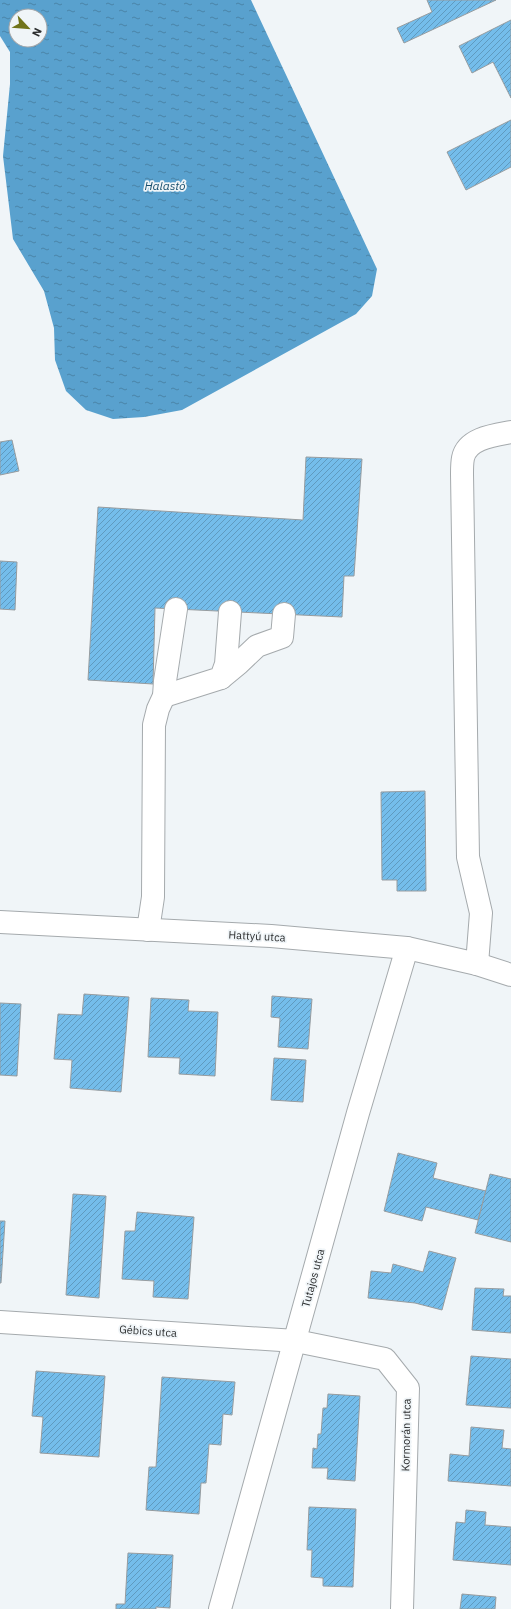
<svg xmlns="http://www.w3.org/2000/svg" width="511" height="1609" viewBox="0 0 511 1609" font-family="'IBM Plex Sans',sans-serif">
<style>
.water{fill:url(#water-ripples);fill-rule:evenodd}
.building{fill:url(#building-hatch);stroke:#979c9f}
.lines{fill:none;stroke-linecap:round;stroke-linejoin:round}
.minor-casing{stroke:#a5aaad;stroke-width:24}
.minor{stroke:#fff;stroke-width:22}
.labels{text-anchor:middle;stroke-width:3.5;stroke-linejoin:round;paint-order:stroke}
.street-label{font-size:11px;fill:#2c2e2f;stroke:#f0f5f8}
.water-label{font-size:12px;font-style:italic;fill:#18506f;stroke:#f0f5f8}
</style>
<defs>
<pattern id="water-ripples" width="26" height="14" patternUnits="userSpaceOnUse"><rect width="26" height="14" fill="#59a1ce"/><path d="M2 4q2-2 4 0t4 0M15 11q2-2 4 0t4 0" fill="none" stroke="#4a84a8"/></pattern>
<pattern id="building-hatch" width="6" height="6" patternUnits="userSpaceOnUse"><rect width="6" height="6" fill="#74bdeb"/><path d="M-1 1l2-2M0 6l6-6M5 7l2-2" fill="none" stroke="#5f9abf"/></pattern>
</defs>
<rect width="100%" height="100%" fill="#f0f5f8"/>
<path class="water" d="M 0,0 L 251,0 L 377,269 L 372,296 L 356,314 L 182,410 L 144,417 L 113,419 L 86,410 L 66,391 L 55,360 L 54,328 L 44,291 L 13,239 L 3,156 L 10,84 L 10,52 L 0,36 ZM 16,16 L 40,16 L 40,40 L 16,40 Z"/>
<g class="building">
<path d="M 427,0 L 496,0 L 404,43 L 397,28 L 432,12 Z"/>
<path d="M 511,20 L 511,98 L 493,62 L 472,73 L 459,46 Z"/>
<path d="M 511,120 L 511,167 L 466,190 L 447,152 Z"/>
<path d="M 12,440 L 19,471 L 0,475 L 0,442 Z"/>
<path d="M 306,457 L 362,459 L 354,576 L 344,576 L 342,617 L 155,608 L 153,684 L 88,680 L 98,507 L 303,520 Z"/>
<path d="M 0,561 L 17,562 L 15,610 L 0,609 Z"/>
<path d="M 425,791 L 426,891 L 397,891 L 397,880 L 382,880 L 381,792 Z"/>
<path d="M 84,994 L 129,997 L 121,1092 L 70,1088 L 72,1060 L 54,1059 L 58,1014 L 82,1015 Z"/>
<path d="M 272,996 L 312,999 L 308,1049 L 278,1047 L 280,1018 L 271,1017 Z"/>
<path d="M 151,998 L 189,1000 L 188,1011 L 218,1012 L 215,1076 L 179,1074 L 180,1058 L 148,1057 Z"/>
<path d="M 0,1003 L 21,1004 L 17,1076 L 0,1075 Z"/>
<path d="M 274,1058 L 306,1060 L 303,1102 L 271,1100 Z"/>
<path d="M 398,1153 L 437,1163 L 433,1178 L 486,1191 L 478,1220 L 426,1207 L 422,1221 L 384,1211 Z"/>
<path d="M 490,1174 L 511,1179 L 511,1242 L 475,1233 Z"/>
<path d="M 73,1194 L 106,1196 L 99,1298 L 66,1295 Z"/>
<path d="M 137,1212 L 194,1217 L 188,1299 L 153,1297 L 154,1281 L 122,1279 L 125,1231 L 135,1231 Z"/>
<path d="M 0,1221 L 5,1221 L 1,1283 L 0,1283 Z"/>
<path d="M 429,1251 L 456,1258 L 442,1310 L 415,1303 L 368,1298 L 371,1271 L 391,1273 L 393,1264 L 423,1272 Z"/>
<path d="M 475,1288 L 504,1289 L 503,1296 L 511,1296 L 511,1333 L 472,1330 Z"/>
<path d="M 471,1356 L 511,1359 L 511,1408 L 466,1405 Z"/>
<path d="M 36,1371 L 105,1376 L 99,1457 L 40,1453 L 43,1417 L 32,1416 Z"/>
<path d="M 162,1377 L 235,1382 L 232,1415 L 223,1414 L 221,1445 L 209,1444 L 206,1483 L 201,1483 L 199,1514 L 146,1510 L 149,1467 L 156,1467 Z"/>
<path d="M 328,1394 L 360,1396 L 355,1481 L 327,1479 L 328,1468 L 312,1468 L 313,1448 L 317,1449 L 318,1434 L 321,1434 L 323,1408 L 327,1408 Z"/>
<path d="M 471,1427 L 504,1430 L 502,1448 L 511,1449 L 511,1486 L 448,1481 L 450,1454 L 469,1456 Z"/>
<path d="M 309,1507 L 356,1509 L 353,1587 L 323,1586 L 323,1578 L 311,1577 L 312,1550 L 307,1550 Z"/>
<path d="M 466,1510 L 486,1512 L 485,1525 L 511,1527 L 511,1565 L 453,1560 L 456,1522 L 465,1523 Z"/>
<path d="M 128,1553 L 173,1555 L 170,1608 L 156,1607 L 156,1609 L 116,1609 L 116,1604 L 125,1604 Z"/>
<path d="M 462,1594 L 496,1597 L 495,1609 L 460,1609 Z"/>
</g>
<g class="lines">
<defs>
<g id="minor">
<path d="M 221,678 L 238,664 L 257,646 L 282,637 L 284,614"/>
<path d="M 164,696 L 221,678 L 226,664 L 230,612"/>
<path d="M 0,922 L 271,936 L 407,948 L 477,964 L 511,975"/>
<path d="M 148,930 L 153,897 L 154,725 L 158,709 L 164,696 L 165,681 L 176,609"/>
<path d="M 477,964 L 481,913 L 468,857 L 462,474 C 462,469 462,463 463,458 C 467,438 495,435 511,432"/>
<path d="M 0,1322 L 296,1341 L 385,1359 L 408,1388 L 402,1609"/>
<path d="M 220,1609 L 358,1113 L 407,948"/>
</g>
</defs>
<use href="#minor" class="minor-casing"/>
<use href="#minor" class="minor"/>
</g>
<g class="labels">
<g class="street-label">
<text transform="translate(257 936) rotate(3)" y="4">Hattyú utca</text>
<text transform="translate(313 1278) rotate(-75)" y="4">Tutajos utca</text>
<text transform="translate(148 1331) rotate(4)" y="4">Gébics utca</text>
<text transform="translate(406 1435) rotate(-89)" y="4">Kormorán utca</text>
</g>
<g class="water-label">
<text x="165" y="190">Halastó</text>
</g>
</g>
<g transform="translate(28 28) rotate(116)"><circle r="19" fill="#f0f5f8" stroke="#a2a5a8"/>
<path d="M0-3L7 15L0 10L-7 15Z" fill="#71741a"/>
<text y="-6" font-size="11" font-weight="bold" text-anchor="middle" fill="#2c2e2f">N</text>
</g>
</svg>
